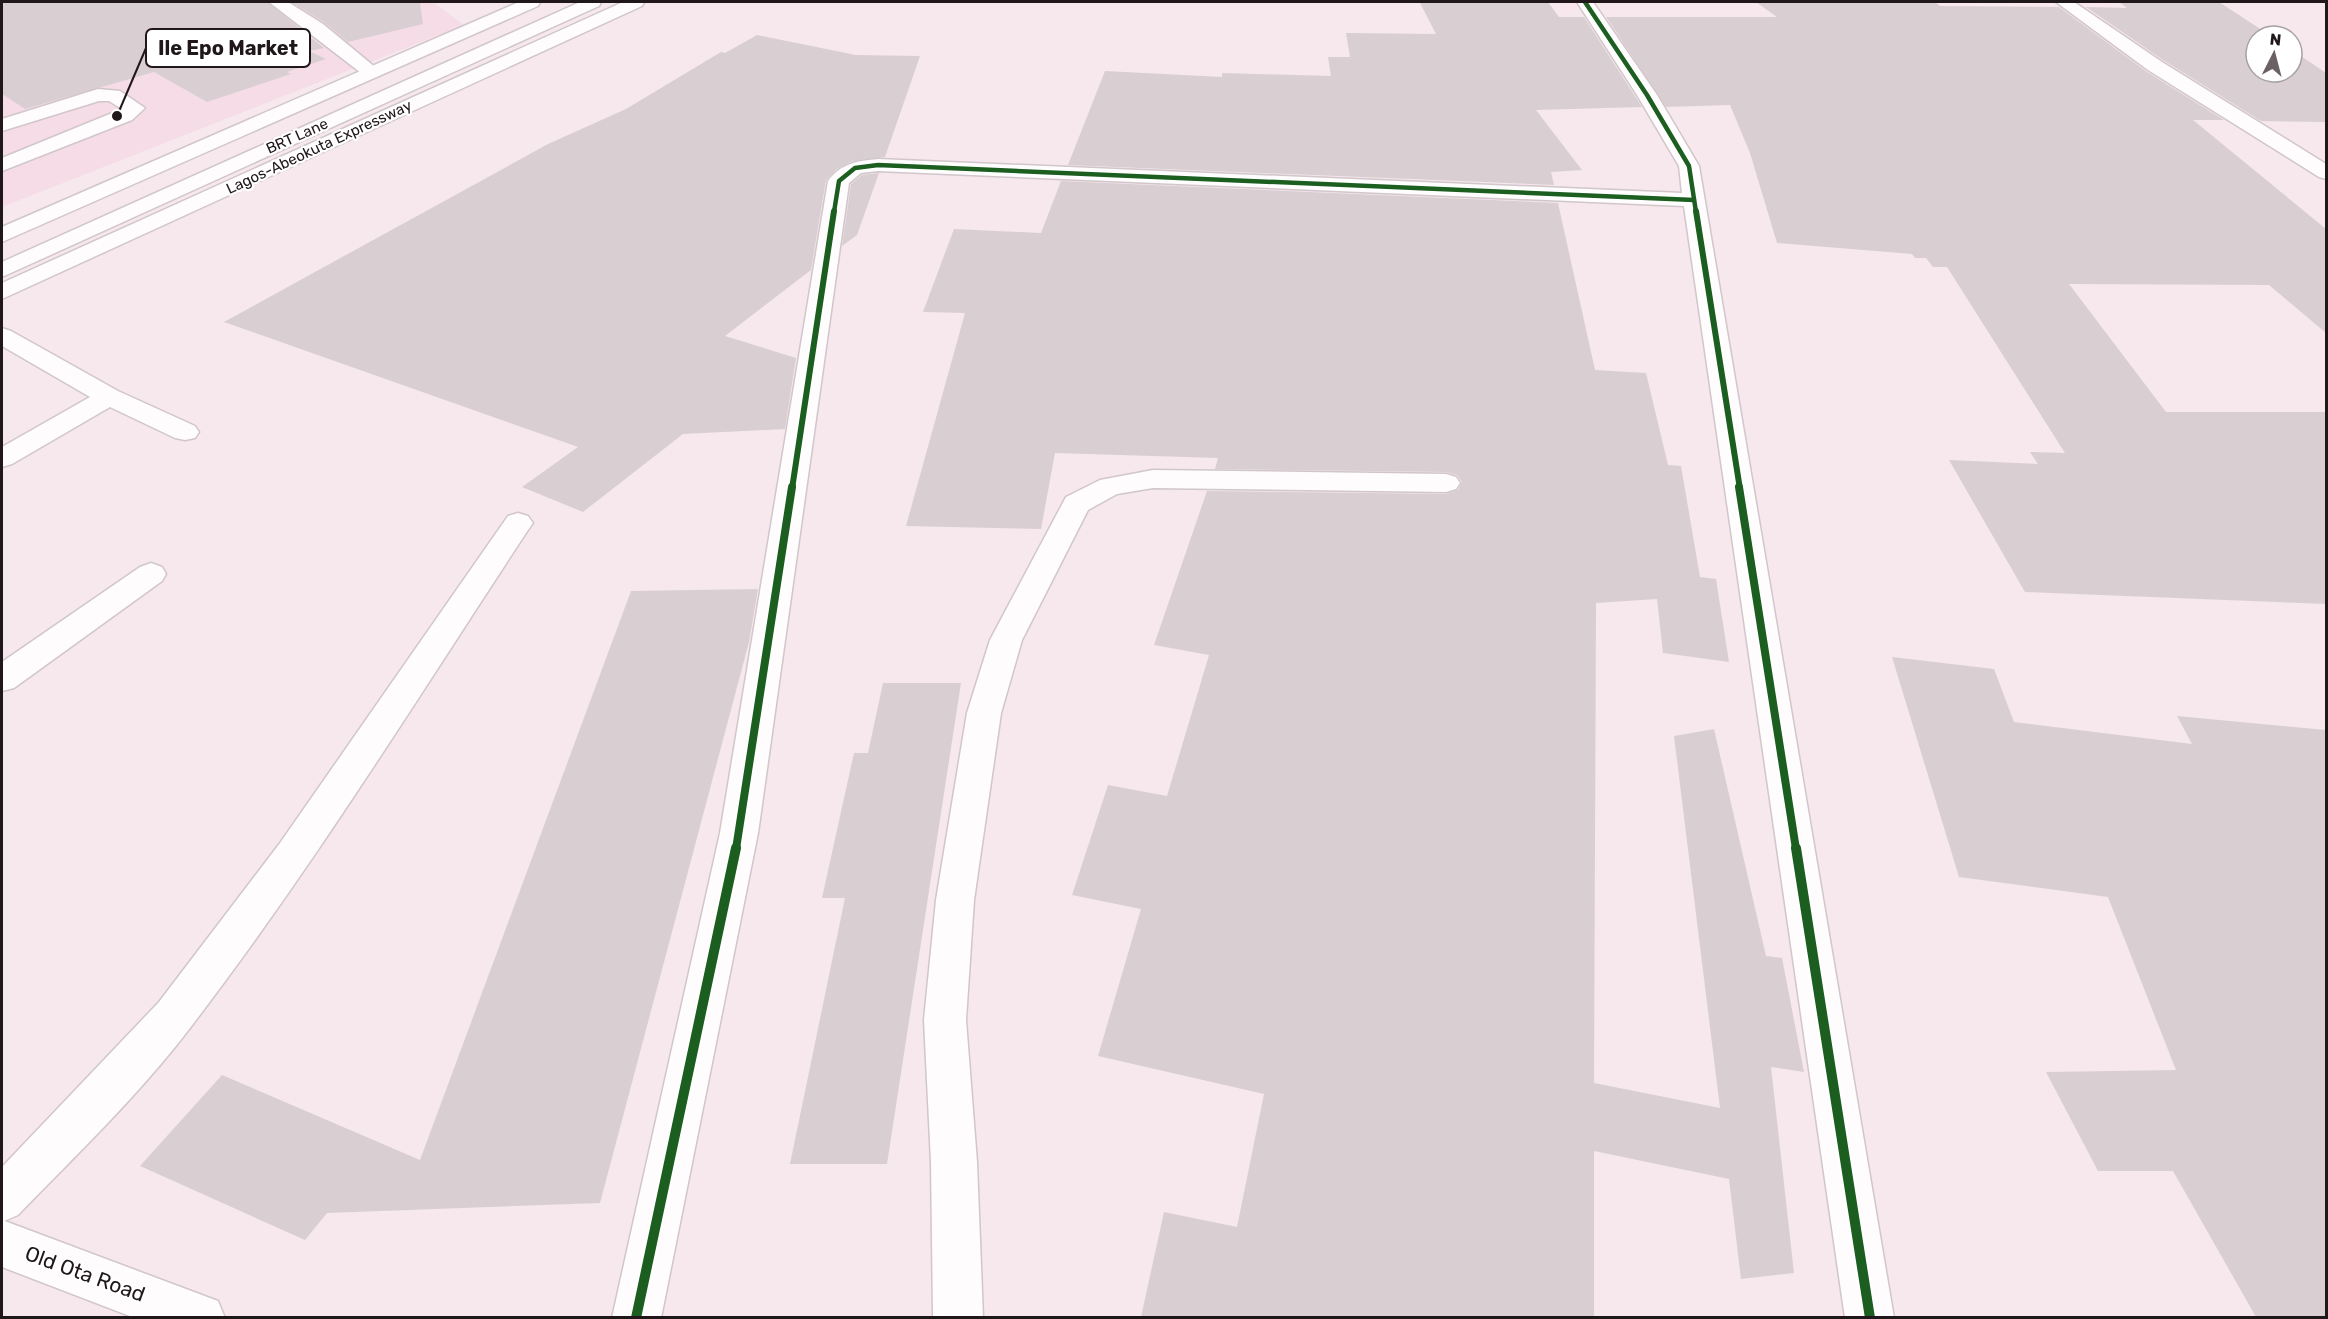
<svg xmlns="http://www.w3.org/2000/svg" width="2328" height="1319" viewBox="0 0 2328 1319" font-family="Rubik,sans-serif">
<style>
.built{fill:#f5dce6}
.building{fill:#d9cfd3}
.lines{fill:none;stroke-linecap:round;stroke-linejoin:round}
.lane-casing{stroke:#d1c6cb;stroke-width:3}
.street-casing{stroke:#d1c6cb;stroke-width:3}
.highway-casing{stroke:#d1c6cb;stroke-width:3}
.lane{fill:#fefcfc;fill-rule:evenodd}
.street{fill:#fefcfc;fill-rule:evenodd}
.highway{fill:#fefcfc;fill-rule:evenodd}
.cycleway-far3-casing{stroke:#fff;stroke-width:7}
.cycleway-far2-casing{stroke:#fff;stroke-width:9}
.cycleway-far1-casing{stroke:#fff;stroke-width:11}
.cycleway-casing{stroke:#fff;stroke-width:14}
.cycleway-far3{stroke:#1b5e20;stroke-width:4.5}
.cycleway-far2{stroke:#1b5e20;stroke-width:6}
.cycleway-far1{stroke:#1b5e20;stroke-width:8}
.cycleway{stroke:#1b5e20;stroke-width:10}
.labels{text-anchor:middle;stroke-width:4.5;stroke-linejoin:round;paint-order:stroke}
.far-street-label{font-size:15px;fill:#20171a;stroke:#fff}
.near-street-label{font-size:21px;fill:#20171a;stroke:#fff}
.leader{fill:none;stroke:#20171a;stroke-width:2}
.callout-dot{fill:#20171a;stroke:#fff;stroke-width:2}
.callout{fill:#fff;stroke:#20171a;stroke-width:2}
.callout-label{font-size:20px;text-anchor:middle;font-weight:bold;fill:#20171a}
</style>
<rect width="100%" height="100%" fill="#f6e8ed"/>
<path class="built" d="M 2,2 L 433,2 L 464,25 L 2,207 Z"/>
<g class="building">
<path d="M 2,2 L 267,2 L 324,48 L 309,51 L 326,59 L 287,72 L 291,74 L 207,102 L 154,72 L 25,109 L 2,94 Z"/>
<path d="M 291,2 L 420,2 L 423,24 L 348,42 L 324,22 Z"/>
<path d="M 1548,2 L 1559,17 L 1584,17 L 1642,107 L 1536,110 L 1582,170 L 1551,172 L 1554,185 L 1068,165 L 1105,71 L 1222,77 L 1222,73 L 1331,76 L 1328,57 L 1350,57 L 1346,33 L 1436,34 L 1420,3 Z"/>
<path d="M 1756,2 L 1935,2 L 1940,6 L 2059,7 L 2147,72 L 2224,120 L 2193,120 L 2326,229 L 2326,333 L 2269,285 L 2069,284 L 2166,412 L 2326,412 L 2326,604 L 2025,592 L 1949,460 L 2038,464 L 2030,452 L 2065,453 L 1947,267 L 1933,267 L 1926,258 L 1915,258 L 1912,254 L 1777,243 L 1750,153 L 1730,105 L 1666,107 L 1606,17 L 1777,17 Z"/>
<path d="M 2119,2 L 2219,2 L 2271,36 L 2256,36 L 2256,72 L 2292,72 L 2292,50 L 2326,73 L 2326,122 L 2261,121 L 2163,60 L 2086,7 L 2127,8 Z"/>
<path d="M 757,35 L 856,55 L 920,56 L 885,157 L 850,162 L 837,169 L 826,180 L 811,270 L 725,336 L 796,358 L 785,429 L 683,434 L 583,512 L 522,487 L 578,447 L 224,322 L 548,144 L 626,109 L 721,52 L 725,53 Z"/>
<path d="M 879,173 L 857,235 L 842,246 L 851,184 L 862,175 Z"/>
<path d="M 1061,181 L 1558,203 L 1595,370 L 1646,373 L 1668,465 L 1681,466 L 1700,577 L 1716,579 L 1729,662 L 1663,653 L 1657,599 L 1596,603 L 1594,1083 L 1720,1108 L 1674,736 L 1714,729 L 1766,956 L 1782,958 L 1804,1072 L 1771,1067 L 1794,1273 L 1741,1279 L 1729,1179 L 1594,1151 L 1594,1317 L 1141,1317 L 1164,1212 L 1237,1227 L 1264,1094 L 1098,1056 L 1141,909 L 1072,895 L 1108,785 L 1167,796 L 1209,655 L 1154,645 L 1207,491 L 1446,494 L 1458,490 L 1462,482 L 1457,475 L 1446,472 L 1215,469 L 1218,458 L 1055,453 L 1041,529 L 906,526 L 965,313 L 923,312 L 954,229 L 1041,233 Z"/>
<path d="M 758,589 L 749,642 L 600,1203 L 327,1213 L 305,1240 L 140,1166 L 222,1075 L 420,1160 L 631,591 Z"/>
<path d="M 1892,657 L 1994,669 L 2014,722 L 2192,744 L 2177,716 L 2326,730 L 2326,1317 L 2256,1317 L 2173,1171 L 2098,1171 L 2046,1072 L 2176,1070 L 2108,897 L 1959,877 Z"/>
<path d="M 883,683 L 961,683 L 887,1164 L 790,1164 L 845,898 L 822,898 L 854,753 L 868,753 Z"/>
</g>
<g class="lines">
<defs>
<g id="lane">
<path d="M 269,2 L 288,2 L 323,24 L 381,72 L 379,76 L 365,76 Z"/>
<path d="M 580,2 L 601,2 L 599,6 L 2,277 L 2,262 Z"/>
<path d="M 98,89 L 120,91 L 145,108 L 132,120 L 2,171 L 2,158 L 122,109 L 109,101 L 99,101 L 2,131 L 2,119 Z"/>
<path d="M 2,328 L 11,331 L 118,391 L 195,426 L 199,432 L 195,438 L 185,440 L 175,438 L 110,407 L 12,464 L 2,467 L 2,447 L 90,397 L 2,346 Z"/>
<path d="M 1153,470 L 1446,474 L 1456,477 L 1460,483 L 1456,489 L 1446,492 L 1153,488 L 1117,494 L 1088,510 L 1022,640 L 1001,713 L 974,900 L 966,1020 L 977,1162 L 983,1318 L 933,1318 L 931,1162 L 924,1020 L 936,900 L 967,713 L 990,640 L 1066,497 L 1100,480 Z"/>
<path d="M 518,513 L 528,516 L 533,523 L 528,530 C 418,697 312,869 190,1028 C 139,1095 76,1155 18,1215 L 2,1222 L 2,1167 L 159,1002 L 280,843 L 508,516 Z"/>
<path d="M 151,563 L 162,567 L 166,574 L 162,581 L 14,688 L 2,691 L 2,662 L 140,567 Z"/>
</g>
<g id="street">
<path d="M 1577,2 L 1593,2 L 1657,95 L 1699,166 L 1894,1318 L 1845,1318 L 1684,206 L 878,171 L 861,173 L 849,183 L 758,833 L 661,1318 L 612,1318 L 720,833 L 828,181 C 841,163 858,161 878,159 L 1682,193 L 1679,166 L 1637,95 Z"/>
<path d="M 2056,2 L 2074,2 L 2162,62 L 2326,164 L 2326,179 L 2319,177 L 2148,70 Z"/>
<path d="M 2,1220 L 218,1301 L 225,1318 L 135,1318 L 2,1267 Z"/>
</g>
<g id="highway">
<path d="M 519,2 L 540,2 L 538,6 L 2,242 L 2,227 Z"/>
<path d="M 623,2 L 644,2 L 642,6 L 2,299 L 2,283 Z"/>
</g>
</defs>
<use href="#lane" class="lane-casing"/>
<use href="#street" class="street-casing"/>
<use href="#highway" class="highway-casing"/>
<use href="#lane" class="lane"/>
<use href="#street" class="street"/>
<use href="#highway" class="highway"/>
<defs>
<g id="cycleway-far3">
<path d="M 1585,2 L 1647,95 L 1689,166 L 1696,212"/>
<path d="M 834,212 L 839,181 L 855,168 L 878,165 L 1694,200"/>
</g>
<g id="cycleway-far2">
<path d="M 1696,211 L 1740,489"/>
<path d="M 792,489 L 834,211"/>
</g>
<g id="cycleway-far1">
<path d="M 1739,487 L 1796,849"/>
<path d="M 736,849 L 792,487"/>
</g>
<g id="cycleway">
<path d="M 1796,848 L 1870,1318"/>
<path d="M 636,1318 L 736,848"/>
</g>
</defs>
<use href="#cycleway-far3" class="cycleway-far3-casing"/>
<use href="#cycleway-far2" class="cycleway-far2-casing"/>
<use href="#cycleway-far1" class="cycleway-far1-casing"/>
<use href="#cycleway" class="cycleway-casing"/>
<use href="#cycleway-far3" class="cycleway-far3"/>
<use href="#cycleway-far2" class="cycleway-far2"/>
<use href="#cycleway-far1" class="cycleway-far1"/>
<use href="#cycleway" class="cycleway"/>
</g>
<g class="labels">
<g class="far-street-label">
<text transform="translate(297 136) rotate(-24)" y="5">BRT Lane</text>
<text transform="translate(319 147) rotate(-25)" y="5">Lagos-Abeokuta Expressway</text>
</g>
<g class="near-street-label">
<text transform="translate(85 1274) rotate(20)" y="7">Old Ota Road</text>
</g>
</g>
<path class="leader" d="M117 116L146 48"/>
<circle class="callout-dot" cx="117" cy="116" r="6"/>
<rect class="callout" x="146" y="29" width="164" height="38" rx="6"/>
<g class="callout-label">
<text x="228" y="55">Ile Epo Market</text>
</g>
<rect width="2328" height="1319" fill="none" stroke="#20171a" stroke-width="6"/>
<g transform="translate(2274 54) rotate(6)"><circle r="28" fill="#ffffff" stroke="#a6a2a3" stroke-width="1.5"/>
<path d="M0-4.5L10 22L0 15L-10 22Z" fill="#6b6064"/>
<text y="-9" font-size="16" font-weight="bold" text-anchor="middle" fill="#20171a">N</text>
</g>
</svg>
